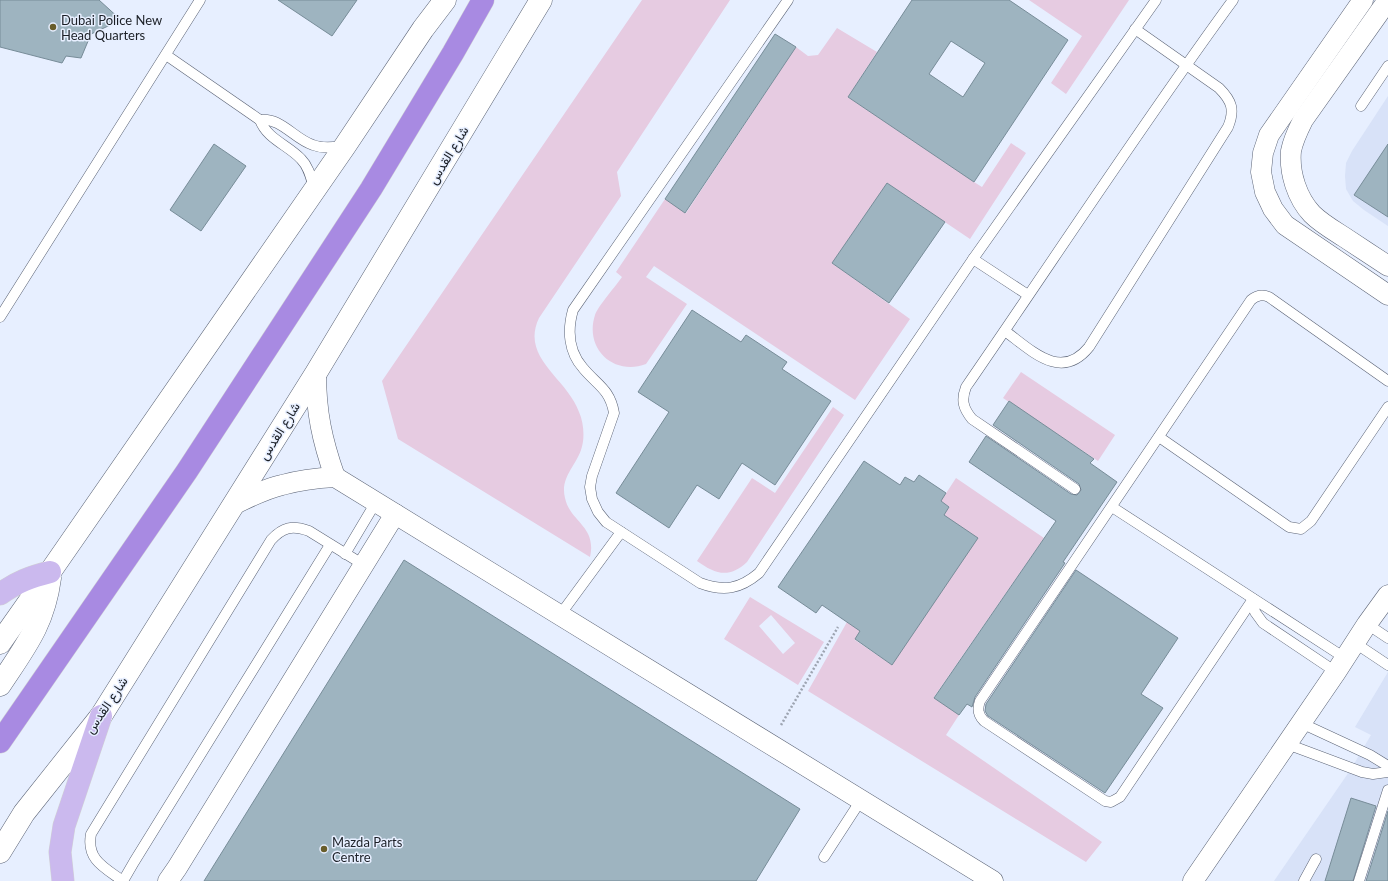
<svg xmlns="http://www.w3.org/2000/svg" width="1388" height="881" viewBox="0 0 1388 881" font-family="Lato,Vazirmatn,sans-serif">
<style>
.built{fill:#d8e2f8}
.green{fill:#e6cbe1;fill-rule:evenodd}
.building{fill:#9eb4c0;stroke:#778c98;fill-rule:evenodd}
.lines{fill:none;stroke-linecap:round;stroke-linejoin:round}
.service-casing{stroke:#5c6476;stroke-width:11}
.minor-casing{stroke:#5c6476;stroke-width:21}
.secondary-casing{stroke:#5c6476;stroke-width:23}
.primary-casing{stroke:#d1d2d4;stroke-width:23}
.motorway-casing{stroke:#d1d2d4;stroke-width:23}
.path{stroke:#9da4b1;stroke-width:2.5;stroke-dasharray:2 2;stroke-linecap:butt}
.service{stroke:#fff;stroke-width:10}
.minor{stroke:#fff;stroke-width:20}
.secondary{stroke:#fff;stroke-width:22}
.primary{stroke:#cbb9ee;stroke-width:22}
.motorway{stroke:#a88ae2;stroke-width:22}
.poi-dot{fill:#685d2a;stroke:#e7efff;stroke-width:1.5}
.labels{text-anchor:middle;stroke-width:3;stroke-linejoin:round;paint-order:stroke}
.poi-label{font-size:13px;fill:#1b1f26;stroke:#e7efff;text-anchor:start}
.street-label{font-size:13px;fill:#1b1f26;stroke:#e7efff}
</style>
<rect width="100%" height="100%" fill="#e7efff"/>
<g class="built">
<path d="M 1388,96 L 1388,226 L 1364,210 L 1353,201 L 1346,189 L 1345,176 L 1346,163 L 1352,151 Z"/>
<path d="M 1388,672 L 1388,881 L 1274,881 L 1351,769 L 1371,735 L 1355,727 Z"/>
</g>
<g class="green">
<path d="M 642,0 L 730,0 L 617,172 L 621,196 L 539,318 C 520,358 567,378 579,412 C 584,423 585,439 581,450 C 575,467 560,478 565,498 C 570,522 597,526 590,557 L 398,439 L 382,381 Z"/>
<path d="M 1029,0 L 1129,0 L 1066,94 L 1051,83 L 1082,36 Z"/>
<path d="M 837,28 L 877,52 L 848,97 L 974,182 L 982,187 L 1011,143 L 1026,153 L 970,239 L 887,183 L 832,263 L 910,319 L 855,400 L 654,266 L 646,277 L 687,304 L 646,364 C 614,376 584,349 595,315 C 598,306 616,286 622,277 L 616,272 L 665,199 L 686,213 L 796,47 L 808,56 L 818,55 Z"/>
<path d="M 1021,372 L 1115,435 L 1098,461 L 1003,398 Z"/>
<path d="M 833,407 L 844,415 L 747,562 C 729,579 715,574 697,561 L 752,478 L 775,493 Z"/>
<path d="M 956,478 L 1044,538 L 934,697 L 959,715 L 946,735 L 1102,842 L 1086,862 L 808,691 L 847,622 L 860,631 L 855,640 L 892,665 L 944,515 L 949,507 L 941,501 Z"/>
<path d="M 750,597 L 824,642 L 798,685 L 724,639 ZM 771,615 L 795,643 L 783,654 L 759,626 Z"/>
</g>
<g class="building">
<path d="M 0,0 L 99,0 L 121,20 L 91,34 L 81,58 L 66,56 L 62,63 L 0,47 Z"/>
<path d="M 278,0 L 357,0 L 332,36 Z"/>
<path d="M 912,0 L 1009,0 L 1068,40 L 974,182 L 848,97 ZM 951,41 L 985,63 L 963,97 L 929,74 Z"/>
<path d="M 775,34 L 796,47 L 685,213 L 665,199 Z"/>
<path d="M 214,144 L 246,166 L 201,231 L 170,210 Z"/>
<path d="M 1388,144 L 1388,217 L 1354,195 Z"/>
<path d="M 887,183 L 945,222 L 889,303 L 832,263 Z"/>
<path d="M 692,310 L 741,342 L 746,335 L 787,362 L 782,369 L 831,401 L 775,485 L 742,463 L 719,499 L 697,485 L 669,528 L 616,493 L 669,412 L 638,392 Z"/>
<path d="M 1009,401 L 1094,459 L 1090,463 L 1117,482 L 1063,562 L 1065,563 L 975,697 L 972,707 L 967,704 L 959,715 L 934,698 L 1056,521 L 969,462 L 986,436 L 1071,494 L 1077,495 L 1081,490 L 1079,484 L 993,425 Z"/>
<path d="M 864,461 L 900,485 L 905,477 L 914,482 L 919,475 L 946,493 L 941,501 L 949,507 L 944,515 L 978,538 L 892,665 L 855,639 L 860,631 L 822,605 L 816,613 L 778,587 Z"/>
<path d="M 404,560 L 800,809 L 756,881 L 204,881 Z"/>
<path d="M 1076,570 L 1178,638 L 1141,694 L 1163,708 L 1105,793 L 988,716 L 985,711 L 986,704 Z"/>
<path d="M 1351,798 L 1376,806 L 1353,881 L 1325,881 Z"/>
<path d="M 1388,811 L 1388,881 L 1366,881 Z"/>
</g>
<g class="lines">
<defs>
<g id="service">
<path d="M 788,0 L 573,310 C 567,331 569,352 583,368 C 597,385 610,389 614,413 L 592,476 L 590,487 L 592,499 L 598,512 L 606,522 L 700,583 C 724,592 740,589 759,573 L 973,259 L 1156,0"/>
<path d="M 166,55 L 260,120 C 267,139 288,145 301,159 C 309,167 311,178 314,188"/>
<path d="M 1361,106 L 1388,66"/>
<path d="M 260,120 C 281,117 294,139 313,145 C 323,149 334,147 344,146"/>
<path d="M 973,259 L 1028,295"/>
<path d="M 0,317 L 200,0"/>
<path d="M 1005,331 C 1031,350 1061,382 1089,347 L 1228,127 C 1235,110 1232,101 1219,88 L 1135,29"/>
<path d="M 1159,437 L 1289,527 L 1301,529 L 1311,521 L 1388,407"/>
<path d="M 1075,489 L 972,419 C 963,408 961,400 966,387 C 1055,258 1140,127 1233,0"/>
<path d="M 1112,507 L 1345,658"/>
<path d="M 345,554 L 376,502"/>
<path d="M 1253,599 L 1120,797 L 1111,802 L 1105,801 L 984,721 C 978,715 977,709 980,701 L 1251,300 C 1257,295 1262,294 1269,297 L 1388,381"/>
<path d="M 1253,599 L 1255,612 L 1263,623 L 1336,672"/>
<path d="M 560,615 L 621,532"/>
<path d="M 1367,624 L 1388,638"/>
<path d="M 1355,643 L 1388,665"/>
<path d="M 1301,723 L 1370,755 L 1388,766"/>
<path d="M 1287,744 L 1362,772 L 1373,774 L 1388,772"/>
<path d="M 824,857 L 861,800"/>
<path d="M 123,881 C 105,868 86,860 91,834 L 271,540 C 283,527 292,525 309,531 L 364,565"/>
<path d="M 123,881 L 134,862 L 330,545"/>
<path d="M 1304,881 L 1316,859"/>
<path d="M 1359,881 L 1388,790"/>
</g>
<g id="minor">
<path d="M 1363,0 L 1269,135 L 1263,153 L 1261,172 L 1265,192 L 1273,209 L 1285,225 L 1388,295"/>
<path d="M 1388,0 L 1303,120 C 1298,130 1293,140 1291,151 C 1289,173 1297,198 1312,214 C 1321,223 1333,230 1344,237 C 1359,247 1373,256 1388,266"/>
<path d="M 316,373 C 316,412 322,440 335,477"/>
<path d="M 233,505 C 249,497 265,489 282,485 C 300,480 317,478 335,477 L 993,881"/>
<path d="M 168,881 L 177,868 L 395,514"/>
<path d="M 1193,881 L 1336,672 L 1367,624 L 1388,595"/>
</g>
<g id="secondary">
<path d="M 0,643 L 50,572 L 345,146 L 423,29 L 445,0"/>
<path d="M 0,685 C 25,647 44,624 50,578"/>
<path d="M 0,852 L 24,813 L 101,716 L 316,373 L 541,0"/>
</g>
<g id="primary">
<path d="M 0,594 C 17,582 30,577 50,572"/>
<path d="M 63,881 L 60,852 L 64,826 L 101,716"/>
</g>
<path id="motorway" d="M 0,742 L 187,471 L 371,189 L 453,53 L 483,0"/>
</defs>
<use href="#service" class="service-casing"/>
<use href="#minor" class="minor-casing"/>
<use href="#secondary" class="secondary-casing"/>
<use href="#primary" class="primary-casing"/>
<use href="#motorway" class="motorway-casing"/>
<path class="path" d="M 781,725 L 838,627"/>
<use href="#service" class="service"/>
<use href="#minor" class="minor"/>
<use href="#secondary" class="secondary"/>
<use href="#primary" class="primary"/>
<use href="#motorway" class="motorway"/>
</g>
<g class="poi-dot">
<circle cx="53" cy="27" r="4"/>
<circle cx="324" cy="849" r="4"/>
</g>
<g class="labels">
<g class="poi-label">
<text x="61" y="25">Dubai Police New<tspan x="61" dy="15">Head Quarters</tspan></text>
<text x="332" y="847">Mazda Parts<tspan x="332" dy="15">Centre</tspan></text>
</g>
<g class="street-label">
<text transform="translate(448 155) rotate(-59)" y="5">شارع القدس</text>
<text transform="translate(279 431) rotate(-58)" y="5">شارع القدس</text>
<text transform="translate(106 705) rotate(-56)" y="5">شارع القدس</text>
</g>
</g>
</svg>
